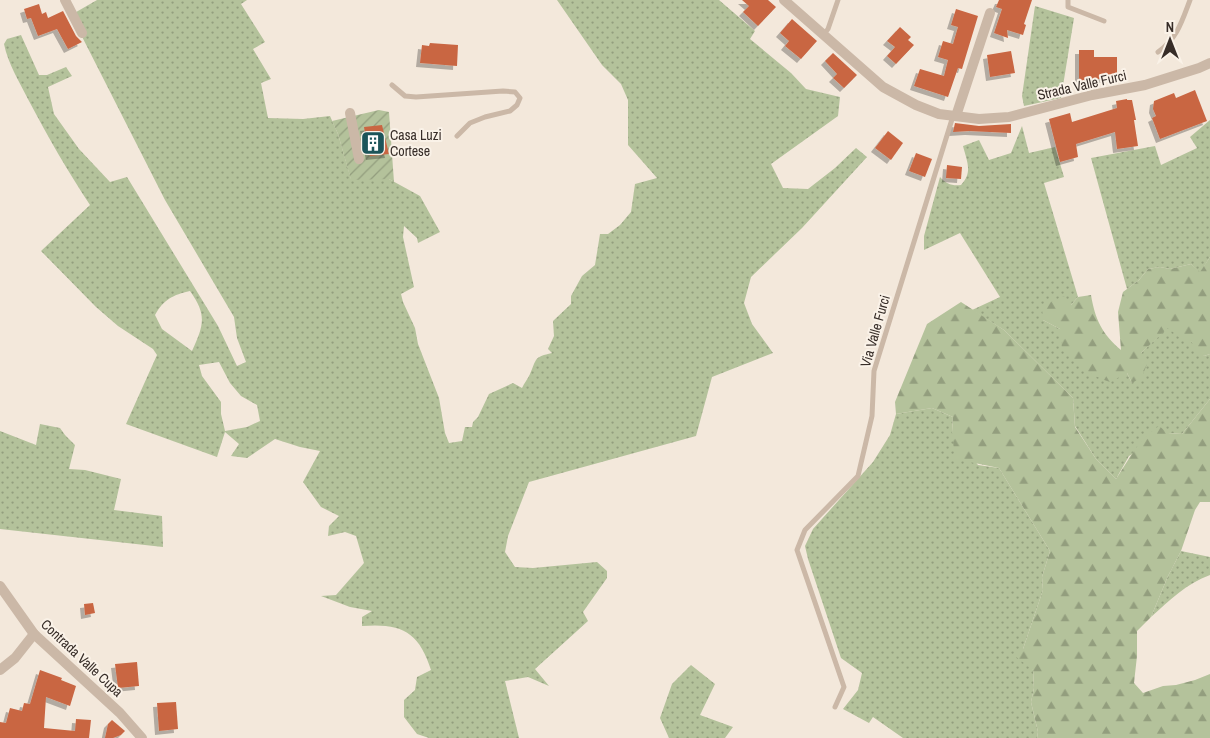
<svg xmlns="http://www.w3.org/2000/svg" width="1210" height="738" viewBox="0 0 1210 738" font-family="'Archivo Narrow',sans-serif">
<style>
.grass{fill:url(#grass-dots);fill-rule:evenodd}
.forest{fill:url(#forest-firs)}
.garden{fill:url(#garden-furrows)}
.building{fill:#c96643;filter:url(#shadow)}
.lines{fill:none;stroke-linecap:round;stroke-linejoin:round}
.service{stroke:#cbb8a7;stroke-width:5}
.minor{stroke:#cbb8a7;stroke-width:10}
.labels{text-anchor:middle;stroke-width:4;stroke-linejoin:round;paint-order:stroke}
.street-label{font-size:14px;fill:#372d28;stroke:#faf2e8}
.poi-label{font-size:14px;fill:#372d28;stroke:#faf2e8;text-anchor:start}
</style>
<defs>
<pattern id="grass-dots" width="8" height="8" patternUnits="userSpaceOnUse" patternTransform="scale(1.25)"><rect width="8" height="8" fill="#b4c29b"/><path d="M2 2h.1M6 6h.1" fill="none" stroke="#939e7e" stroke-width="1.8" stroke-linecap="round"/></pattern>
<pattern id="forest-firs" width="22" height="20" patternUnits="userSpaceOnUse" patternTransform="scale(1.25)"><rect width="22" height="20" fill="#b4c29b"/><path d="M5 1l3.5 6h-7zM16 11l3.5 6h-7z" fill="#939e7e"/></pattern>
<pattern id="garden-furrows" width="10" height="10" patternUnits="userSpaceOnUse" patternTransform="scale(1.25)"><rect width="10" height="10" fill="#b4c29b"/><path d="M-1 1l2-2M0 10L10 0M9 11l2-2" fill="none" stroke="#939e7e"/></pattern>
<filter id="shadow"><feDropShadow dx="-4" dy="4" stdDeviation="0" flood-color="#0004"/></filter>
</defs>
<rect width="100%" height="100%" fill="#f3e8db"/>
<g class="grass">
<path d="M 97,0 L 247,0 L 241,4 L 265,42 L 253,49 L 271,79 L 261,83 L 268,118 L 303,119 L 330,116 L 338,134 L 351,179 L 389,179 L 420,196 L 440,232 L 418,243 L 417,238 L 404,226 L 403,237 L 414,287 L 401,294 L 403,302 L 415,328 L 418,344 L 439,398 L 445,433 L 449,443 L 462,441 L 465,427 L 472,427 L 473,422 L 478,417 L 489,394 L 513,383 L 522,388 C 524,383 528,379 530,374 C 537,358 534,357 552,353 L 548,349 L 554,336 L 553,321 L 571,304 L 571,296 L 582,276 L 595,265 L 600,234 L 608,234 L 620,225 L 631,212 L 635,184 L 657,178 L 628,145 L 628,100 L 621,84 L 602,65 L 557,0 L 719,0 L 755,31 L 750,39 L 791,73 L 806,89 L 840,97 L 838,116 L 771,164 L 783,188 L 808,189 L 835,168 L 856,148 L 867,157 L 802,228 L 751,277 L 744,303 L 752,324 L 773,353 L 712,377 L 696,436 L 529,482 L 508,536 L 505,552 L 515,567 L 533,568 L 597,562 L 607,571 L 607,578 L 583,612 L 588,621 L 535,669 L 549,686 L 528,677 L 505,681 L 519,738 L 429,738 L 417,734 L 404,717 L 404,700 L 415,690 L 417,677 L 431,670 C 419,632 402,623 362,626 L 362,617 L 372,611 L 350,607 L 321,596 L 336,595 L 364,563 L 356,536 L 345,532 L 328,536 L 329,526 L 339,516 L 321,507 L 303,482 L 320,451 L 300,447 L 275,439 L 247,458 L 231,456 L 239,444 L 225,432 L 217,457 L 126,424 L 157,355 L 153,349 L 118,326 L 96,307 L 41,251 L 90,205 C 67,170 48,137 29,101 C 20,83 8,64 4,44 L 7,39 L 21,35 L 39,75 L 47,75 L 66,67 L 72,76 L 48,87 L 54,114 L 79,149 L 110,182 L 127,177 L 218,326 L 237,366 L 246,362 L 237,338 L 234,317 L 165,200 L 71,15 ZM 190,291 C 207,315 204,325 192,351 L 162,329 L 155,315 C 164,299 173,295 190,291 ZM 219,362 L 230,383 L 241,396 L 257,405 L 260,421 L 247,427 L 225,431 L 221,414 L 221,402 L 202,376 L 199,365 Z"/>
<path d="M 1035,6 L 1074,18 L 1061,98 L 1024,106 L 1022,96 Z"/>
<path d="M 1210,120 L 1210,257 L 1200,273 L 1191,264 L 1170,269 L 1160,267 L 1148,269 L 1139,280 L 1127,289 L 1091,158 L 1155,146 L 1161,165 L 1197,148 L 1190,137 Z"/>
<path d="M 1022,126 L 1029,153 L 1055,147 L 1064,177 L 1044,183 L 1078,297 L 1071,305 L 1043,320 L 1060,329 L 1127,373 L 1132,383 L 1141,353 L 1168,327 L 1192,342 L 1204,356 L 1210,354 L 1210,399 L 1182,434 L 1168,433 L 1129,456 L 1116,479 L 1096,459 L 1075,426 L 1073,398 L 1004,330 L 972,310 L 1000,297 L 960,233 L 924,250 L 924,236 L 940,177 C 946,184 952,186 961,185 C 973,172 967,162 963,146 L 979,140 L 989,160 L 1011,153 Z"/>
<path d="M 932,408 L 953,417 L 952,432 L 978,465 L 999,468 L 1050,551 L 1042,577 L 1043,590 L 1023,649 L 1033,670 L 1034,688 L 1031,702 L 1038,732 L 1037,738 L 903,738 L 873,717 L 869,723 L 843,709 L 858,690 L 862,673 L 841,658 L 808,559 L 805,546 L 813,529 L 873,462 L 890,435 L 896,414 Z"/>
<path d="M 40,424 L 60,428 L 65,435 L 75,445 L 69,469 L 85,470 L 121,479 L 114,510 L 162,516 L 163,547 L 0,529 L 0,431 L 36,445 Z"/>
<path d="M 1181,551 L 1210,557 L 1210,575 C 1187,583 1169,601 1151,617 L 1168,576 Z"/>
<path d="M 691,665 L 715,684 L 700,715 L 733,727 L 725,738 L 669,738 L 660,718 L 672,684 Z"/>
</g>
<g class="forest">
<path d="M 1210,257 L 1210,354 L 1204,356 L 1194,352 L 1192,342 L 1184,341 L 1168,328 L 1141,353 L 1147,364 L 1142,377 L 1132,383 L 1127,373 L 1110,382 C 1090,376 1077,363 1062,350 L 1060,329 L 1043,320 L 1042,306 L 1064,296 L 1071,305 L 1078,297 L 1091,295 C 1095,319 1102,334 1121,350 L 1118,312 L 1123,292 L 1139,280 L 1148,269 L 1160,267 L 1170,269 L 1191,264 L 1200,272 Z"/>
<path d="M 961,302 L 1004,330 L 1073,398 L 1075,427 L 1096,459 L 1116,479 C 1131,457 1136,442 1159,426 L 1168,433 L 1182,434 L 1210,399 L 1210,502 L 1200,502 L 1195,510 L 1181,551 L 1168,576 L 1151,617 L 1137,631 L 1137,656 L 1134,683 L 1143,693 L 1163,686 L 1176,685 L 1195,680 L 1210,674 L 1210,738 L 1037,738 L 1038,732 L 1031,702 L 1034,688 L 1033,670 L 1015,656 L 1023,649 L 1043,590 L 1042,577 L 1050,551 L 999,468 L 955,459 L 952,432 L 953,417 L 932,408 L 896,414 L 895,402 L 927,324 Z"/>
</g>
<path class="garden" d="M 379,110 L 389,112 L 394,182 L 389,179 L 351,180 L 338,134 L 332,121 Z"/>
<g class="building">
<path d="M 742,0 L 768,0 L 776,7 L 758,26 L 743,12 L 749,6 Z"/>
<path d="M 999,0 L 1032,0 L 1024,24 L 1026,25 L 1023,35 L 1007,30 L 1008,38 L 994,33 L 1002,9 L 996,7 Z"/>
<path d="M 39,4 L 42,14 L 46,12 L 48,18 L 63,11 L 76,36 L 82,42 L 68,49 L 57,29 L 38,36 L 31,18 L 27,19 L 24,9 Z"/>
<path d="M 956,9 L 978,16 L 962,69 L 958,68 L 948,97 L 914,86 L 920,69 L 944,76 L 948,60 L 938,57 L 943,41 L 953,44 L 958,27 L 951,25 Z"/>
<path d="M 792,19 L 817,41 L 801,59 L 785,46 L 789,41 L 780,33 Z"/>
<path d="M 900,27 L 911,37 L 908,40 L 914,45 L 896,64 L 887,56 L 895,47 L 887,41 Z"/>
<path d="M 430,43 L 458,45 L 457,66 L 420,63 L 422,45 L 429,46 Z"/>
<path d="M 1079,50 L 1094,50 L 1094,57 L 1117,57 L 1117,77 L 1105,77 L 1105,79 L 1092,79 L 1092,81 L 1079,81 Z"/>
<path d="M 1011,51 L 1015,73 L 990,77 L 987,55 Z"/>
<path d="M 833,53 L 857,75 L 844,88 L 833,78 L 837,74 L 825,61 Z"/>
<path d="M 1195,90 L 1207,121 L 1160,139 L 1152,118 L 1156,116 L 1153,109 L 1154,101 L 1174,93 L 1176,98 Z"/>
<path d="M 1127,99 L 1127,100 L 1132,100 L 1136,120 L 1134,120 L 1138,146 L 1117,149 L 1115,132 L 1076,144 L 1078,157 L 1060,162 L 1049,119 L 1070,113 L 1072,122 L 1117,108 L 1116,101 Z"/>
<path d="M 955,123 L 979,126 L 1011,124 L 1011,133 L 969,131 L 953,132 Z"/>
<path d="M 382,125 L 389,154 L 370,156 L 368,147 L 364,147 L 362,139 L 366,139 L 364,127 Z"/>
<path d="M 888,131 L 903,143 L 891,160 L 875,148 Z"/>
<path d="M 916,153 L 932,159 L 925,177 L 909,171 Z"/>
<path d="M 947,165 L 962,167 L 961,179 L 946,178 Z"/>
<path d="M 93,603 L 95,613 L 85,615 L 84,604 Z"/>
<path d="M 137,662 L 139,686 L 118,688 L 115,664 Z"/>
<path d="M 40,670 L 62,678 L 61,680 L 76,686 L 70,706 L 46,697 L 44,728 L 75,731 L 76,719 L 91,720 L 89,738 L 0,738 L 0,722 L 6,723 L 10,708 L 22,711 L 24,703 L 30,704 Z"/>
<path d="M 176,702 L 178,729 L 159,731 L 157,703 Z"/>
<path d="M 112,720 L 125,731 L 121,735 L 113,738 L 105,738 L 108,724 Z"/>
</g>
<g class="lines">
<g class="service">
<path d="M 1068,0 L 1068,7 L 1104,21"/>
<path d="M 823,35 L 828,29 L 838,0"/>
<path d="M 1158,52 C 1177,39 1182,21 1190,0"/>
<path d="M 392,85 L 405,96 L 416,97 L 503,91 L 515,92 L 520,98 L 517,105 L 510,111 L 485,117 L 470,123 L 457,136"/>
<path d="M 835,707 L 844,687 L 797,550 L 805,530 L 858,476 L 872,416 L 874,371 L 953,116"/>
</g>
<g class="minor">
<path d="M 65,0 L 82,33"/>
<path d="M 784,0 L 883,87 L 916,105 L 939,114 L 979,119 L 1009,117 L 1092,95 L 1145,85 L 1199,68 L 1210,63"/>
<path d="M 350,113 L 359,159"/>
<path d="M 956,116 L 990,13"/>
<path d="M 0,586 L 34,634 L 120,713 L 142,738"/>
<path d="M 0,670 L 15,658 L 34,634"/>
</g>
</g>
<defs>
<symbol id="building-square" viewBox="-11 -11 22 22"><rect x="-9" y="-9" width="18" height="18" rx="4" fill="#1c555a" stroke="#faf2e8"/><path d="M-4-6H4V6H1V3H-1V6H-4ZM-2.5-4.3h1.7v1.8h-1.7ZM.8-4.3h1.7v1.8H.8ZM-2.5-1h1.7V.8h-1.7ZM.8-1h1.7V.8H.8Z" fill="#fff"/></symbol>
</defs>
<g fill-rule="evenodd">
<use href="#building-square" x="359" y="129" width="28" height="28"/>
</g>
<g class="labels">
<g class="street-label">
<text transform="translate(1082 85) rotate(-13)" y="5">Strada Valle Furci</text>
<text transform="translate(875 331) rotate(-74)" y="5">Via Valle Furci</text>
<text transform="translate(82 658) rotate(43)" y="5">Contrada Valle Cupa</text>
</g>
<g class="poi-label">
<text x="390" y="140">Casa Luzi<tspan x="390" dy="16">Cortese</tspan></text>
</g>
</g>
<g transform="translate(1170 40)" stroke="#faf2e8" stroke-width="4" paint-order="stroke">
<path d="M0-4L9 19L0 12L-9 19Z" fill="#372d28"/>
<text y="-8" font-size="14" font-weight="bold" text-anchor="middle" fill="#372d28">N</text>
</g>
</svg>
